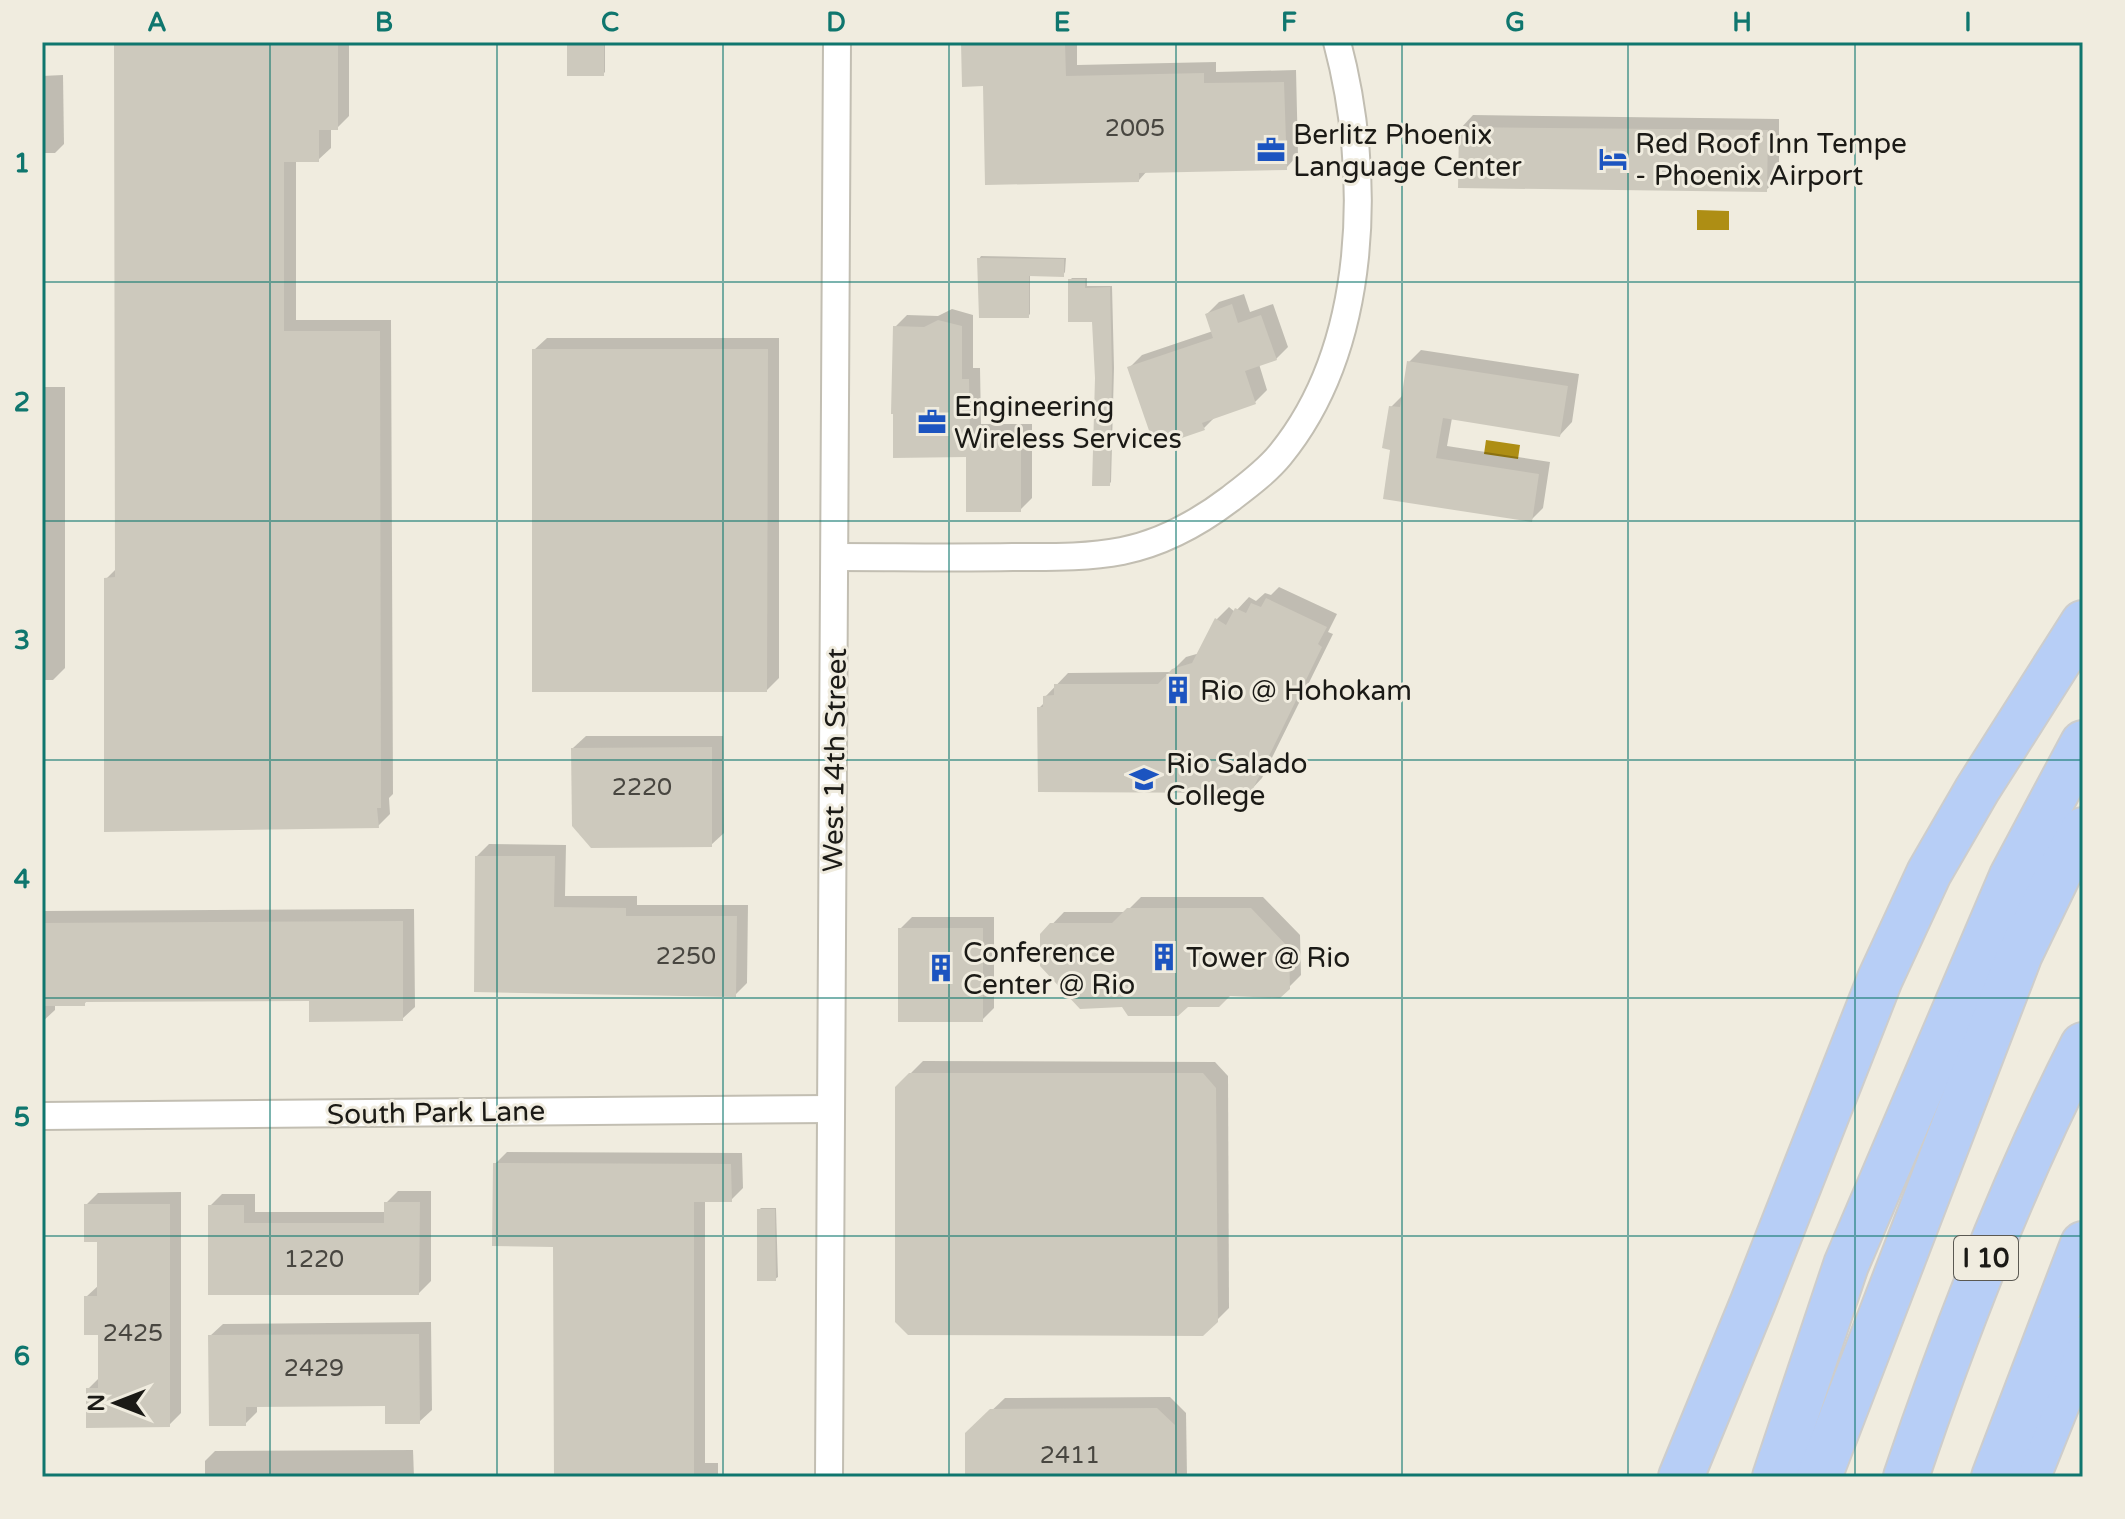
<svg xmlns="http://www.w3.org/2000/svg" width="2125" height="1519" viewBox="0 0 2125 1519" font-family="'Varela Round',sans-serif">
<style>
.water{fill:#ae8e14}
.shadow{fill:#0003}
.building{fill:#cdc9bd}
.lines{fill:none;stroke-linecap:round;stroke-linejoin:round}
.street-casing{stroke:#c2beb2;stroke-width:30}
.highway-casing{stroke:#cdcdcc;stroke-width:48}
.street{stroke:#fff;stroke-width:26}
.highway{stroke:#b7cef6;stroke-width:44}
.grid{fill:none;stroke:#0f766e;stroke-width:2;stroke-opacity:0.55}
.labels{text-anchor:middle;stroke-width:6;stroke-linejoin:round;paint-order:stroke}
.number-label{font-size:24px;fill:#484640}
.shield{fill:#f0ecdf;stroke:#5b5952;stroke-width:2}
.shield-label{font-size:26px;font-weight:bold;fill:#1b1a16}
.poi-label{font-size:28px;fill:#1b1a16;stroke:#f0ecdf;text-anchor:start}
.street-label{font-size:28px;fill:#1b1a16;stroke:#f0ecdf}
.neatline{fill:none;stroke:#0f766e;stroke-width:3}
.grid-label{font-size:26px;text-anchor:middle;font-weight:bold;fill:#0f766e}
</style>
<rect width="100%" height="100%" fill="#f0ecdf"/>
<g class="water">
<path d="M 1697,210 L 1729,211 L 1729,230 L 1697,230 Z"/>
<path d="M 1486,440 L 1520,445 L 1518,459 L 1484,454 Z"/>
</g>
<g class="shadow">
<path d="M 116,42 L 349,42 L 349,116 L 337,128 L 331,128 L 331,148 L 318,160 L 296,160 L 296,320 L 391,320 L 393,794 L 389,798 L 390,814 L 378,826 L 106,579 L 117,568 Z"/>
<path d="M 569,42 L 605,42 L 605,72 L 603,74 Z"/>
<path d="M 963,42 L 1077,42 L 1077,65 L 1216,62 L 1216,72 L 1296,70 L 1298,155 L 1286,168 L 1148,170 L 1139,180 L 985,84 Z"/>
<path d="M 63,75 L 64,144 L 55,153 L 42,153 L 42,76 Z"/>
<path d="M 1473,115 L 1779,119 L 1779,178 L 1766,190 L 1461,128 Z"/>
<path d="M 981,256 L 1066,258 L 1065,272 L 1063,275 L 1030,274 L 1030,314 L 1028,316 L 979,259 Z"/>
<path d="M 1072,278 L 1087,278 L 1087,286 L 1112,286 L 1114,368 L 1111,482 L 1109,484 L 1097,378 L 1094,320 L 1070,280 Z"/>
<path d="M 1244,294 L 1250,312 L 1273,304 L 1288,347 L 1276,359 L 1259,364 L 1267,390 L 1255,402 L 1216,416 L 1204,428 L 1130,367 L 1142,355 L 1213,331 L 1207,314 L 1219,302 Z"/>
<path d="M 952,309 L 973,315 L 973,368 L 980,368 L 981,424 L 1032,424 L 1032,498 L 1020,510 L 968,455 L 895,327 L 907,315 L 938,316 Z"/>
<path d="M 547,338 L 779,338 L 779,678 L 767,690 L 534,350 Z"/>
<path d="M 1421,350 L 1579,374 L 1572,422 L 1560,435 L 1452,418 L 1447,446 L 1550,462 L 1543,508 L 1531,520 L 1393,448 L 1391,407 L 1404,394 L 1409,362 Z"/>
<path d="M 42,387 L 65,387 L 65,668 L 53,680 L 42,680 Z"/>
<path d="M 1279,587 L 1337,614 L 1328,632 L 1333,634 L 1262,778 L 1250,791 L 1039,708 L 1045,702 L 1045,697 L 1068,673 L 1171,672 L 1186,657 L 1200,653 L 1217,619 L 1229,607 L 1235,612 L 1249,597 L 1256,601 L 1265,593 L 1271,595 Z"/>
<path d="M 586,736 L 723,736 L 724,833 L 711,845 L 573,748 Z"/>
<path d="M 489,844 L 566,845 L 565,896 L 637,896 L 637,905 L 748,905 L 747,983 L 735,995 L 476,990 L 477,856 Z"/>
<path d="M 1141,897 L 1263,897 L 1300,935 L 1301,975 L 1288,988 L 1123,1005 L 1042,935 L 1064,912 L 1126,912 Z"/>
<path d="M 414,909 L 415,1007 L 402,1019 L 311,999 L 88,1000 L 84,1004 L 55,1004 L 55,1010 L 42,1022 L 42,911 Z"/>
<path d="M 912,917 L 994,917 L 994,1008 L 982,1020 L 900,929 Z"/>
<path d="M 923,1061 L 1215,1062 L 1228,1076 L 1229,1308 L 1216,1321 L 897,1087 Z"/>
<path d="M 507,1152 L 742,1153 L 743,1188 L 731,1200 L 705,1200 L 705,1463 L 718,1463 L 718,1477 L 556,1477 L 555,1245 L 495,1164 Z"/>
<path d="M 398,1191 L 431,1191 L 431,1281 L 419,1293 L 210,1293 L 210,1206 L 222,1194 L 255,1194 L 255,1212 L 386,1212 L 386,1203 Z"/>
<path d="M 181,1192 L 181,1413 L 169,1425 L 88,1389 L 100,1377 L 100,1333 L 86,1297 L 99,1285 L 99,1240 L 86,1205 L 98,1193 Z"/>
<path d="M 761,1208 L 776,1208 L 778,1277 L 775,1279 L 759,1210 Z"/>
<path d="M 431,1322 L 432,1410 L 419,1422 L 387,1404 L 257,1404 L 257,1412 L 245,1424 L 210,1336 L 223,1324 Z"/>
<path d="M 1170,1397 L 1186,1413 L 1187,1477 L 967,1477 L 967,1434 L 1005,1398 Z"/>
<path d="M 413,1450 L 414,1477 L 205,1475 L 205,1461 L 215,1451 Z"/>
</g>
<g class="building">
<path d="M 114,42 L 338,42 L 338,130 L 319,130 L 319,162 L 284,162 L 284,331 L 380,331 L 381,808 L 377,808 L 379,828 L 104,832 L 104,578 L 115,577 Z"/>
<rect x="567" y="42" width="37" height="34"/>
<path d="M 961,42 L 1065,42 L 1066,76 L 1204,73 L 1204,83 L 1284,82 L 1287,170 L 1139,173 L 1139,182 L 985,185 L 983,86 L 962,87 Z"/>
<path d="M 1459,127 L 1768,130 L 1767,192 L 1458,188 Z"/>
<path d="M 977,258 L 1064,259 L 1064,277 L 1029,276 L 1029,318 L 979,318 Z"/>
<path d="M 1068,279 L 1085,279 L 1085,288 L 1110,287 L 1112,372 L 1110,486 L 1092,486 L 1095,378 L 1092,322 L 1068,322 Z"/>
<path d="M 1232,304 L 1238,323 L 1261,315 L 1277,360 L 1245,371 L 1256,404 L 1202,423 L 1205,430 L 1170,442 L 1168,437 L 1153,442 L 1127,367 L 1213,338 L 1205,314 Z"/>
<path d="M 938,320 L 962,326 L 962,379 L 969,379 L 970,435 L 1021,435 L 1021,512 L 966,512 L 966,457 L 893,458 L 893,414 L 891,414 L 893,326 L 924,327 Z"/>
<path d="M 532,349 L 768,349 L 767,692 L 532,692 Z"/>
<path d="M 1407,361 L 1568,386 L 1560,437 L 1443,418 L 1436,458 L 1539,474 L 1532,522 L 1383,499 L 1390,450 L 1382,448 L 1389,406 L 1400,407 Z"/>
<path d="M 1266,598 L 1327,627 L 1318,644 L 1322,647 L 1251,793 L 1038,792 L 1037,707 L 1043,707 L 1043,696 L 1054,695 L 1054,684 L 1158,684 L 1172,669 L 1192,663 L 1215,618 L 1226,625 L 1235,608 L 1246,613 L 1251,603 L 1261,607 Z"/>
<path d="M 712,747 L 712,847 L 591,848 L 572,826 L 571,748 Z"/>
<path d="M 475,856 L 555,856 L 554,907 L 626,908 L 626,916 L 737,916 L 736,997 L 474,992 Z"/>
<path d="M 1127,908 L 1251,908 L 1289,948 L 1290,989 L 1280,998 L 1230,996 L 1219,1007 L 1188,1007 L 1178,1016 L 1128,1016 L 1122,1007 L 1080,1009 L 1040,966 L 1040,934 L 1050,923 L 1112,923 Z"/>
<path d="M 403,921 L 403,1021 L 309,1022 L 309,1001 L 85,1002 L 85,1006 L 42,1006 L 42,923 Z"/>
<rect x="898" y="928" width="85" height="94"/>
<path d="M 909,1073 L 1203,1073 L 1216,1088 L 1218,1322 L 1203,1336 L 908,1335 L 895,1322 L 895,1087 Z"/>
<path d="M 493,1163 L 731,1164 L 732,1202 L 694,1202 L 694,1477 L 554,1477 L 553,1247 L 492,1246 Z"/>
<path d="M 384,1202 L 420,1202 L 419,1295 L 208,1295 L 208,1205 L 244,1205 L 244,1223 L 384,1223 Z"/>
<path d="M 84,1204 L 170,1204 L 170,1427 L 86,1428 L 86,1388 L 98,1388 L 98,1335 L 84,1335 L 84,1296 L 97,1296 L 97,1242 L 84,1242 Z"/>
<path d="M 757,1209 L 775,1209 L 776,1281 L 757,1281 Z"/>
<path d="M 419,1334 L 420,1424 L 385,1424 L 385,1406 L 246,1407 L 246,1426 L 209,1426 L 208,1335 Z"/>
<path d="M 1157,1408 L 1175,1425 L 1175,1477 L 965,1477 L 965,1433 L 990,1409 Z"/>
</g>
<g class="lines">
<defs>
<g id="street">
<path d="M 837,557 C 895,557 954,558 1013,557 C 1049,557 1086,558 1122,551 C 1162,543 1197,524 1230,499 C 1247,486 1266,472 1280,455 C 1369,346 1372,173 1337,42"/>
<path d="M 42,1116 L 830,1109"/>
<path d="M 829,1477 C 829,999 837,520 837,42"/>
</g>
<g id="highway">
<path d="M 2030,1471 L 2083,1339"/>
<path d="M 1681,1477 L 1753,1302 L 1880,979 L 1929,873 L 1977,790 L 2083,623"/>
<path d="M 1775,1477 L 1846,1265 L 2012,876 L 2083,743"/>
<path d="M 1819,1477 L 2020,954 L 2060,871 L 2083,830"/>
<path d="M 1906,1477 C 1956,1329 2012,1184 2083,1045"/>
<path d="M 1994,1477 L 2083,1244"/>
</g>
</defs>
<use href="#street" class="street-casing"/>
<use href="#highway" class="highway-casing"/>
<use href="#street" class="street"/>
<use href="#highway" class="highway"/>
</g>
<path class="grid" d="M 270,42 L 270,1477M 497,42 L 497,1477M 723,42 L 723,1477M 949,42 L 949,1477M 1176,42 L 1176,1477M 1402,42 L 1402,1477M 1628,42 L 1628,1477M 1855,42 L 1855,1477M 42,282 L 2083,282M 42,521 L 2083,521M 42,760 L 2083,760M 42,998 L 2083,998M 42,1236 L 2083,1236"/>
<defs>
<symbol id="office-bare" viewBox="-9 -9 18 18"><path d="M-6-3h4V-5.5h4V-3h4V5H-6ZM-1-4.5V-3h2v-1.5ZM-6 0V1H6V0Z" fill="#1c54c0" stroke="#f0ecdf" stroke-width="2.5" paint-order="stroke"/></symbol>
<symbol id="hotel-bare" viewBox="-9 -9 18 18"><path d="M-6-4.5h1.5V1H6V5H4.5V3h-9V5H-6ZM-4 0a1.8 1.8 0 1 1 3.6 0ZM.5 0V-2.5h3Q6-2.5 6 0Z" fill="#1c54c0" stroke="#f0ecdf" stroke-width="2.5" paint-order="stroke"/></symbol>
<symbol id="building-bare" viewBox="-9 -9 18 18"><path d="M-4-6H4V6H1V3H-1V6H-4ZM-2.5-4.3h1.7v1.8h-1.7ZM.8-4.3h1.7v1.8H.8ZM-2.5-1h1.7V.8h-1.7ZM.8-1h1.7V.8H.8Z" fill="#1c54c0" stroke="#f0ecdf" stroke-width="2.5" paint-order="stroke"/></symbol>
<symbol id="university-bare" viewBox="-9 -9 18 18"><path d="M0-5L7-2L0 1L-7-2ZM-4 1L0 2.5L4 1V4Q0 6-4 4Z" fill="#1c54c0" stroke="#f0ecdf" stroke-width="2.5" paint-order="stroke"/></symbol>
</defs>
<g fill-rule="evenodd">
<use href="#office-bare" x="1251" y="130" width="40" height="40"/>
<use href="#hotel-bare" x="1593" y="139" width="40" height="40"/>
<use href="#office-bare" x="912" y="402" width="40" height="40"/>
<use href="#building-bare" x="1158" y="670" width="40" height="40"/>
<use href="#university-bare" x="1124" y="759" width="40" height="40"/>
<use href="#building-bare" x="1144" y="937" width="40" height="40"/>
<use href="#building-bare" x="921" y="948" width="40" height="40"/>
</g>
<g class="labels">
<g class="number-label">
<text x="1135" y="136">2005</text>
<text x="642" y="795">2220</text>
<text x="686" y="964">2250</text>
<text x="314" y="1267">1220</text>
<text x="133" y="1341">2425</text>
<text x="314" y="1376">2429</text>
<text x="1070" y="1463">2411</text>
</g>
<rect class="shield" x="1954" y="1236" width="64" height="44" rx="6"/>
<g class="shield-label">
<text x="1986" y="1267">I 10</text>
</g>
<g class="poi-label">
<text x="1293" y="144">Berlitz Phoenix<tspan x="1293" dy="32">Language Center</tspan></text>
<text x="1635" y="153">Red Roof Inn Tempe<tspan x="1635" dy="32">- Phoenix Airport</tspan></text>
<text x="954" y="416">Engineering<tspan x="954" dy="32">Wireless Services</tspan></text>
<text x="1200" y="700">Rio @ Hohokam</text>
<text x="1166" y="773">Rio Salado<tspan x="1166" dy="32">College</tspan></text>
<text x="963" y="962">Conference<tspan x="963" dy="32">Center @ Rio</tspan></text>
<text x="1186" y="967">Tower @ Rio</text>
</g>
<g class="street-label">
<text transform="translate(834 760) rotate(-89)" y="10">West 14th Street</text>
<text transform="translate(436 1112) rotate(-1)" y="10">South Park Lane</text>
</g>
</g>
<rect width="2125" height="1519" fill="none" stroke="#f0ecdf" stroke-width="88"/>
<g transform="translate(116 1403) rotate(270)" stroke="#f0ecdf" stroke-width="6" paint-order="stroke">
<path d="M0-6L14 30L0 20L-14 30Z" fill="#1b1a16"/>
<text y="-12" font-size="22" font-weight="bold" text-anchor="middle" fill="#1b1a16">N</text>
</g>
<rect x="44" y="44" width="2037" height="1431" class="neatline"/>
<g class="grid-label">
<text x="157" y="31">A</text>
<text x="384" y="31">B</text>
<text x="610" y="31">C</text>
<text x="836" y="31">D</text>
<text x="1062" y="31">E</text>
<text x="1289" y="31">F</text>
<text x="1515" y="31">G</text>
<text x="1742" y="31">H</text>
<text x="1968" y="31">I</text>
<text x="22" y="172">1</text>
<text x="22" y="411">2</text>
<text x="22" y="649">3</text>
<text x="22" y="888">4</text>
<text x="22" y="1126">5</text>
<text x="22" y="1365">6</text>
</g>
</svg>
